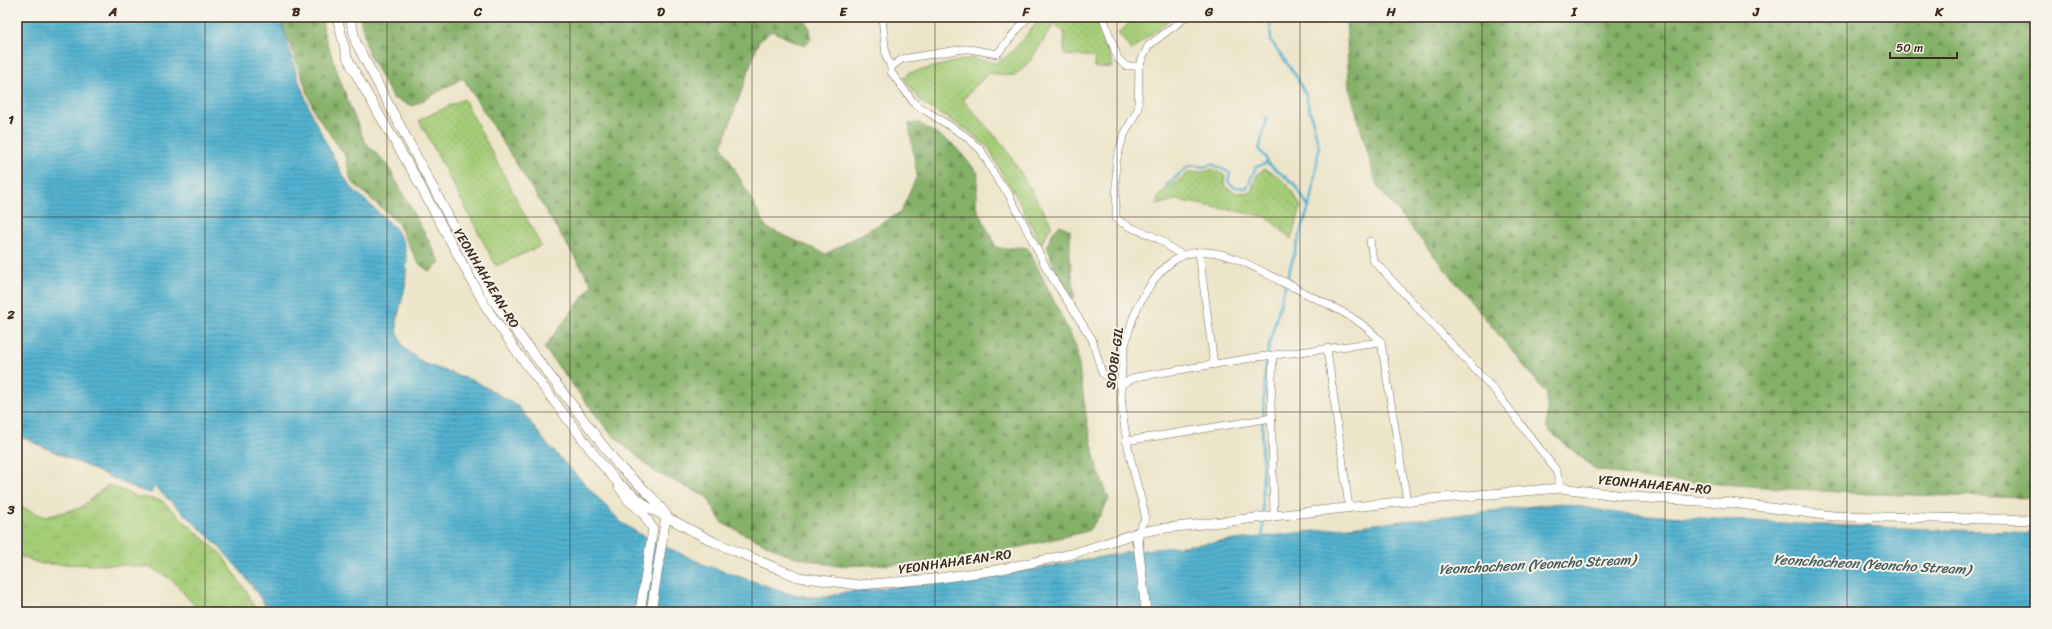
<svg xmlns="http://www.w3.org/2000/svg" width="2052" height="629" viewBox="0 0 2052 629" font-family="Sriracha,sans-serif">
<style>
.grass{fill:url(#grass-dots);stroke:#707c4b}
.forest{fill:url(#forest-firs);stroke:#606d43}
.park{fill:url(#park-crowns);stroke:#707c4b}
.pitch{fill:#a5cd78;stroke:#707c4b}
.water{fill:url(#water-rules);stroke:#466e77}
.lines{fill:none;stroke-linecap:round;stroke-linejoin:round}
.stream{stroke:#52b2d0;stroke-width:2.5}
.minor-casing{stroke:#796b5a;stroke-width:8}
.tertiary-casing{stroke:#796b5a;stroke-width:10}
.secondary-casing{stroke:#796b5a;stroke-width:12}
.minor{stroke:#fff;stroke-width:7}
.tertiary{stroke:#fff;stroke-width:9}
.secondary{stroke:#fff;stroke-width:10}
.grid{fill:none;stroke:#3b2a1e;stroke-width:1;stroke-opacity:0.55}
.labels{text-anchor:middle;stroke-width:4;stroke-linejoin:round;paint-order:stroke}
.street-label{font-size:13px;fill:#3b2a1e;stroke:#f7f3e8}
.water-label{font-size:14px;font-style:italic;fill:#435a5c;stroke:#f7f3e8}
.neatline{fill:none;stroke:#3b2a1e;stroke-width:1.5}
.grid-label{font-size:13px;text-anchor:middle;font-weight:bold;fill:#3b2a1e}
</style>
<defs>
<pattern id="grass-dots" width="8" height="8" patternUnits="userSpaceOnUse"><rect width="8" height="8" fill="#a5cd78"/><path d="M2 2h.1M6 6h.1" fill="none" stroke="#8fb067" stroke-width="1.8" stroke-linecap="round"/></pattern>
<pattern id="forest-firs" width="22" height="20" patternUnits="userSpaceOnUse"><rect width="22" height="20" fill="#84b068"/><path d="M5 1l3.5 6h-7zM16 11l3.5 6h-7z" fill="#6d8f55"/></pattern>
<pattern id="park-crowns" width="20" height="18" patternUnits="userSpaceOnUse"><rect width="20" height="18" fill="#a5cd78"/><path d="M2 6a3 3 0 1 1 6 0M12 15a3 3 0 1 1 6 0" fill="none" stroke="#8fb067"/></pattern>
<pattern id="water-rules" width="6" height="5" patternUnits="userSpaceOnUse"><rect width="6" height="5" fill="#52b2d0"/><path d="M0 2.5h6" fill="none" stroke="#4591a8"/></pattern>
</defs>
<rect width="100%" height="100%" fill="#f7f3e8"/>
<filter id="ink" filterUnits="userSpaceOnUse"><feTurbulence type="fractalNoise" baseFrequency=".025" numOctaves="2"/><feDisplacementMap in="SourceGraphic" scale="8" xChannelSelector="R" yChannelSelector="G"/><feConvolveMatrix kernelMatrix="1 2 1 2 8 2 1 2 1" color-interpolation-filters="sRGB"/></filter>
<filter id="wash" filterUnits="userSpaceOnUse"><feTurbulence type="fractalNoise" baseFrequency=".012" numOctaves="4" result="noise"/><feDisplacementMap in="SourceGraphic" scale="16" xChannelSelector="R" yChannelSelector="G"/><feGaussianBlur stdDeviation="0.9" result="paint"/><feColorMatrix in="noise" values="0 0 0 0 0 0 0 0 0 0 0 0 0 0 0 0 0 1.4 0 .05"/><feComposite in="paint" operator="in"/></filter>
<g filter="url(#wash)">
<rect width="100%" height="100%" fill="#ede5c9"/>
<g class="grass">
<path d="M 1042,17 L 1096,17 L 1112,62 L 1112,67 L 1095,68 L 1094,57 L 1064,55 L 1064,31 L 1054,24 L 1031,60 L 1015,76 L 988,73 L 963,100 L 1005,147 L 1052,225 L 1041,244 L 1013,190 L 1005,180 L 989,148 L 967,130 L 922,103 L 904,78 L 909,73 L 971,58 L 996,63 L 1010,54 Z"/>
<path d="M 464,99 L 541,246 L 496,266 L 419,120 Z"/>
<path d="M 1212,169 L 1225,175 L 1224,186 L 1236,193 L 1251,192 L 1257,174 L 1265,169 C 1283,177 1292,189 1301,207 L 1291,239 L 1267,217 L 1176,200 L 1156,205 L 1160,194 L 1190,172 L 1204,172 Z"/>
</g>
<g class="forest">
<path d="M 280,17 L 322,17 L 324,34 L 348,102 L 365,142 L 387,164 L 440,262 L 430,272 L 418,263 L 397,222 L 351,181 L 346,157 L 315,113 Z"/>
<path d="M 360,17 L 802,17 L 810,28 L 811,39 L 804,46 L 772,31 L 759,41 L 722,146 L 767,228 L 826,254 L 901,212 L 917,176 L 909,124 L 919,123 L 953,144 L 978,173 L 976,207 L 996,247 C 1009,251 1015,245 1028,248 L 1076,346 L 1087,422 L 1097,467 L 1109,499 L 1102,513 L 1088,531 L 957,562 L 836,566 L 788,555 L 722,523 L 707,497 L 655,472 L 609,432 L 544,348 L 592,285 L 463,78 L 413,106 L 393,98 L 368,53 Z"/>
<path d="M 1346,17 L 2035,17 L 2035,498 L 1869,494 L 1645,479 L 1595,469 L 1547,429 L 1547,394 L 1377,186 L 1349,87 Z"/>
<path d="M 1060,225 L 1070,230 L 1070,258 L 1075,298 L 1070,300 L 1056,272 L 1047,246 L 1053,232 Z"/>
</g>
<path class="park" d="M 108,485 L 138,497 L 161,500 L 222,555 L 249,596 L 257,612 L 200,612 L 172,580 L 152,568 L 122,565 L 42,564 L 17,555 L 17,505 L 45,517 L 80,508 Z"/>
<path class="pitch" d="M 1137,17 L 1172,17 L 1132,50 L 1118,33 Z"/>
<path class="water" d="M 17,17 L 277,17 L 281,20 L 297,76 L 312,115 L 342,174 L 351,187 L 396,229 L 404,244 L 407,260 L 405,287 L 397,320 L 397,331 L 403,347 L 423,363 L 477,382 L 519,407 L 546,443 L 621,522 L 641,535 L 705,565 L 788,593 L 810,597 L 827,597 L 846,592 L 934,583 L 1023,571 L 1129,552 L 1561,503 L 1615,513 L 1800,524 L 2035,533 L 2035,612 L 269,612 C 240,561 196,525 154,486 L 151,493 L 137,489 L 17,435 Z"/>
<g class="lines">
<g class="stream">
<path d="M 1267,163 L 1266,157 L 1259,150 L 1267,117"/>
<path d="M 1166,186 L 1190,165 L 1204,167 L 1212,164 L 1230,173 L 1228,182 L 1235,187 L 1247,188 L 1256,167 L 1267,163 L 1295,184 L 1309,208"/>
<path d="M 1263,515 L 1262,440 L 1265,375 L 1269,345 L 1289,271 L 1312,197 L 1319,147 L 1306,95 L 1296,76 L 1271,41 L 1270,17"/>
<path d="M 1263,520 L 1263,539"/>
</g>
</g>
</g>
<g filter="url(#ink)">
<g class="lines">
<defs>
<g id="minor">
<path d="M 882,17 L 886,56 L 891,67"/>
<path d="M 1028,17 L 997,54 L 970,49 L 964,49 L 902,59 L 891,67 L 891,72 L 915,104 L 964,135 L 981,150 L 998,181 L 1008,193 L 1048,271 L 1092,339 L 1102,373 L 1120,385 L 1136,377 L 1258,357 L 1381,342"/>
<path d="M 1103,17 L 1118,59 L 1126,66 L 1139,66 L 1138,109 L 1123,137 L 1116,162 L 1116,218 C 1128,230 1147,231 1162,241 C 1171,247 1170,250 1183,255"/>
<path d="M 1139,66 L 1148,46 L 1186,17"/>
<path d="M 1370,241 L 1373,260 L 1496,392 L 1556,470 L 1561,488"/>
<path d="M 1199,252 L 1214,365"/>
<path d="M 1292,286 C 1322,304 1358,314 1381,342 L 1407,501"/>
<path d="M 1327,349 L 1349,507"/>
<path d="M 1273,355 L 1271,402 L 1274,516"/>
<path d="M 1126,441 L 1272,418"/>
<path d="M 1137,533 L 1144,521 L 1145,513 C 1123,436 1102,356 1151,284 C 1165,264 1182,250 1208,252 C 1233,254 1257,269 1279,280"/>
</g>
<g id="tertiary">
<path d="M 337,17 L 347,57 L 362,85 L 415,176 L 486,307 L 517,352 L 600,462 L 617,482 L 649,508 L 716,543 L 798,577 L 859,585 L 932,579 L 997,570 L 1072,554 L 1137,533 L 1158,529 L 1407,501 L 1561,488 L 1632,497 L 1732,503 L 1833,516 L 2035,520"/>
<path d="M 350,17 L 356,43 L 494,302 L 618,465 L 651,496 L 666,514"/>
<path d="M 1279,280 L 1292,286"/>
<path d="M 619,487 L 628,500 L 643,513 L 653,529 L 640,612"/>
<path d="M 1138,544 L 1146,612"/>
<path d="M 651,612 L 666,516"/>
</g>
<path id="secondary" d="M 1137,533 L 1138,544"/>
</defs>
<use href="#minor" class="minor-casing"/>
<use href="#tertiary" class="tertiary-casing"/>
<use href="#secondary" class="secondary-casing"/>
<use href="#minor" class="minor"/>
<use href="#tertiary" class="tertiary"/>
<use href="#secondary" class="secondary"/>
</g>
</g>
<path class="grid" d="M 205,17 L 205,612M 387,17 L 387,612M 570,17 L 570,612M 752,17 L 752,612M 935,17 L 935,612M 1117,17 L 1117,612M 1300,17 L 1300,612M 1482,17 L 1482,612M 1665,17 L 1665,612M 1847,17 L 1847,612M 17,217 L 2035,217M 17,412 L 2035,412"/>
<g class="labels">
<g class="street-label">
<text transform="translate(487 278) rotate(59)" y="5">YEONHAHAEAN-RO</text>
<text transform="translate(1114 358) rotate(-82)" y="5">SOOBI-GIL</text>
<text transform="translate(1655 484) rotate(5)" y="5">YEONHAHAEAN-RO</text>
<text transform="translate(955 561) rotate(-8)" y="5">YEONHAHAEAN-RO</text>
</g>
<g class="water-label">
<text transform="translate(1537 564) rotate(-3)" y="5">Yeonchocheon (Yeoncho Stream)</text>
<text transform="translate(1872 564) rotate(3)" y="5">Yeonchocheon (Yeoncho Stream)</text>
</g>
</g>
<rect width="2052" height="629" fill="none" stroke="#f7f3e8" stroke-width="44"/>
<path d="M1890 52v6h67v-6" fill="none" stroke="#3b2a1e" stroke-width="2"/>
<text x="1896" y="52" font-size="12" fill="#3b2a1e" stroke="#f7f3e8" stroke-width="3" paint-order="stroke">50 m</text>
<rect x="22" y="22" width="2008" height="585" class="neatline"/>
<g class="grid-label">
<text x="113" y="16">A</text>
<text x="296" y="16">B</text>
<text x="478" y="16">C</text>
<text x="661" y="16">D</text>
<text x="843" y="16">E</text>
<text x="1026" y="16">F</text>
<text x="1209" y="16">G</text>
<text x="1391" y="16">H</text>
<text x="1574" y="16">I</text>
<text x="1756" y="16">J</text>
<text x="1939" y="16">K</text>
<text x="11" y="124">1</text>
<text x="11" y="319">2</text>
<text x="11" y="514">3</text>
</g>
</svg>
